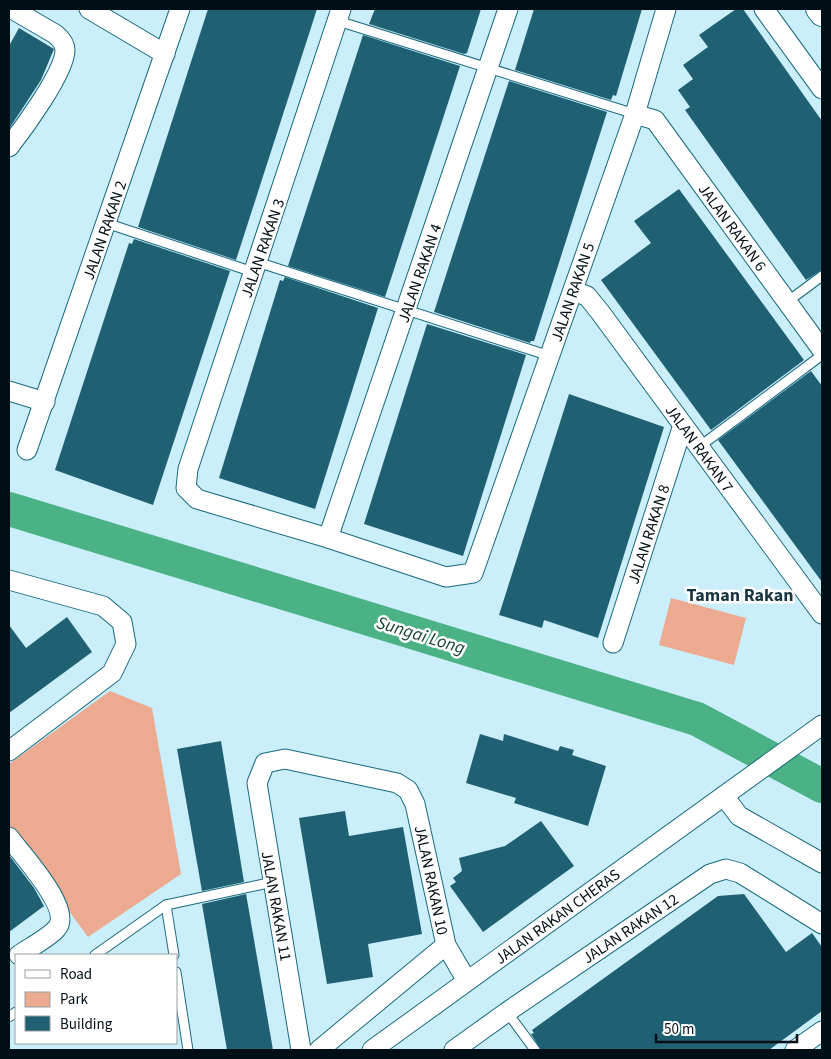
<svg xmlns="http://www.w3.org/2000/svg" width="831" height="1059" viewBox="0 0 831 1059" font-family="'Source Sans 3',sans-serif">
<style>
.green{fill:#ecaa90}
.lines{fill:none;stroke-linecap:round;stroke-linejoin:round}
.river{stroke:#4bb285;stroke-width:34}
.building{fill:#206073}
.service-casing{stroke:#186980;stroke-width:11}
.minor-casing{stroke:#186980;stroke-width:21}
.tertiary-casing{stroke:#186980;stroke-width:26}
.service{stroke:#fff;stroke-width:9}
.minor{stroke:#fff;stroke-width:19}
.tertiary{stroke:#fff;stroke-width:24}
.labels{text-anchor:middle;stroke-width:5;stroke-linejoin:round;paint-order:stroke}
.street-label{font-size:16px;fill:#000f16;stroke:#fff}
.neighbourhood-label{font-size:18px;font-weight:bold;fill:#173640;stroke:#fff}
.water-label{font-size:18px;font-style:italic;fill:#16422f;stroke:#fff}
</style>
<rect width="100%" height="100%" fill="#cbeefb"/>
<g class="green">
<path d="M 671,598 L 746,618 L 734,665 L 659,645 Z"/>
<path d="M 110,691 L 152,708 L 181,874 L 88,937 L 9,829 L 9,764 Z"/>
</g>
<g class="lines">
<path class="river" d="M 9,509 L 697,719 L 822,786"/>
</g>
<g class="building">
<path d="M 208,9 L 317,9 L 236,260 L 138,227 Z"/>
<path d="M 375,9 L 481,9 L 467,53 L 464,54 L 369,24 Z"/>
<path d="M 534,9 L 642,9 L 616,96 L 613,95 L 611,100 L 515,70 Z"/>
<path d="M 736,9 L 743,9 L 822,121 L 822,270 L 806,280 L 685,110 L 690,107 L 678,90 L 693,79 L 683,65 L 708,47 L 699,35 Z"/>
<path d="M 19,28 L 54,49 L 41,80 L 9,129 L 9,46 Z"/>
<path d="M 363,35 L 460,66 L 385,297 L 288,266 Z"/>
<path d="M 509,81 L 607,112 L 534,341 L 531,341 L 530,343 L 434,312 Z"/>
<path d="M 679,189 L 804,360 L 711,430 L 601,280 L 651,243 L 634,221 Z"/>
<path d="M 134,239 L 230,271 L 153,505 L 55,470 L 129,243 L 132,244 Z"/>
<path d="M 285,277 L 378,308 L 315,509 L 219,478 L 280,280 L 283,281 Z"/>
<path d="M 427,324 L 526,355 L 463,556 L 364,524 Z"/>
<path d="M 811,371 L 822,386 L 822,582 L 718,440 Z"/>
<path d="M 569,394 L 664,427 L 598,638 L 544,620 L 542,628 L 499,615 Z"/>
<path d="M 67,617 L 92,652 L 9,713 L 9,625 L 26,648 Z"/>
<path d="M 480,734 L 503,741 L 504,734 L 558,751 L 560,746 L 574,750 L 572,755 L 606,766 L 588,826 L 514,803 L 516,798 L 466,783 Z"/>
<path d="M 221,741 L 244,882 L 202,891 L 177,749 Z"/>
<path d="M 345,811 L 349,836 L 403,827 L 422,934 L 368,944 L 373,977 L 327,984 L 299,818 Z"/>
<path d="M 541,821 L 574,866 L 483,932 L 450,886 L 456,882 L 453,878 L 462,871 L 459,858 L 505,846 Z"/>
<path d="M 9,855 L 34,888 L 44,906 L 9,932 Z"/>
<path d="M 246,894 L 249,911 L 273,1050 L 227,1050 L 213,969 L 202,904 Z"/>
<path d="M 744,894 L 786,952 L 812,933 L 822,947 L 822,1011 L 769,1050 L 541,1050 L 531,1034 L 534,1033 L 532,1030 L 718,896 Z"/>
</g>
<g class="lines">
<defs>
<g id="service">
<path d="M 338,21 L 635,114"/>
<path d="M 106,223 L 253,272"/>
<path d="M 257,262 L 550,356"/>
<path d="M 787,302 L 822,276"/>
<path d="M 699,447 L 822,355"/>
<path d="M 166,905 L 174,955"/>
<path d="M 95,955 L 166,905 L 273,882"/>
<path d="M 176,972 L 188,1050"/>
<path d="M 507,1012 L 535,1050"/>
<path d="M 9,1017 L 16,1012"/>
</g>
<g id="minor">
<path d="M 89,9 L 165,54"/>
<path d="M 341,9 L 188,469 L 186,488 L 197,499 L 328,538 L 446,577 L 473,573 L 635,114 L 666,9"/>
<path d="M 764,9 L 822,89"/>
<path d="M 635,114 L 655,120 L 822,350"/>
<path d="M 9,147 C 23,129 65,72 65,50 C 65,43 60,38 55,34 L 12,9"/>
<path d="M 573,291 L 587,296 L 600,312 L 822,614"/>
<path d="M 9,391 L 45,402"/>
<path d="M 27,450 L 180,9"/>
<path d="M 328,538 L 508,9"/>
<path d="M 9,580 L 103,606 L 122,622 L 126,644 L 112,673 L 9,751"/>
<path d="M 613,643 L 683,425"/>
<path d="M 724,796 L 739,816 L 822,863"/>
<path d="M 9,837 C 21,854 73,909 57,928 C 50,937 29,948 19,955"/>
<path d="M 301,1050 L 257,783 L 265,763 L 285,759 L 397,783 L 408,790 L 415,804 L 446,945 L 467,981"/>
<path d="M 319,1050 L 446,945"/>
<path d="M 372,1050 L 822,725"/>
<path d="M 454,1050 L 507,1012 L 710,874 L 726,869 L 740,873 L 822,924"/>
<path d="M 795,1050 L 822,1031"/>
</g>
<path id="tertiary" d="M 818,9 L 822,14"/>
</defs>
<use href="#service" class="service-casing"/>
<use href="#minor" class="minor-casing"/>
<use href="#tertiary" class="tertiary-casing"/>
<use href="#service" class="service"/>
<use href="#minor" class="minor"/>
<use href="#tertiary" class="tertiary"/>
</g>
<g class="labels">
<g class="street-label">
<text transform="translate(733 227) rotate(54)" y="6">JALAN RAKAN 6</text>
<text transform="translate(104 230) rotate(-71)" y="6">JALAN RAKAN 2</text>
<text transform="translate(262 248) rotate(-71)" y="6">JALAN RAKAN 3</text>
<text transform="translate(419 273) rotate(-71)" y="6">JALAN RAKAN 4</text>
<text transform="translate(572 292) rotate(-71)" y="6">JALAN RAKAN 5</text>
<text transform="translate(700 448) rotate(54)" y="6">JALAN RAKAN 7</text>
<text transform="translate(648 534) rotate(-72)" y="6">JALAN RAKAN 8</text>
<text transform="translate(432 880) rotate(78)" y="6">JALAN RAKAN 10</text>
<text transform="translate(277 906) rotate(80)" y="6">JALAN RAKAN 11</text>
<text transform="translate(557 916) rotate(-36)" y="6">JALAN RAKAN CHERAS</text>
<text transform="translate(630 928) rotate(-34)" y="6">JALAN RAKAN 12</text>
</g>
<g class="neighbourhood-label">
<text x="740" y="601">Taman Rakan</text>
</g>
<g class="water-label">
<text transform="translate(421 635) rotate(17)" y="6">Sungai Long</text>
</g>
</g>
<rect width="831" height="1059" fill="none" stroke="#000f16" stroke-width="20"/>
<rect x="15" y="954" width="162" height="90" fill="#ffffff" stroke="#999fa2"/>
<rect x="25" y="970" width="25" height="8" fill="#ffffff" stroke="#999fa2"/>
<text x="60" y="979" font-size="15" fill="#000f16">Road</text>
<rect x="25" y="992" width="25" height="15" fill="#ecaa90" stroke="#999fa2"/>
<text x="60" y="1004" font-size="15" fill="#000f16">Park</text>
<rect x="25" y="1016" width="25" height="15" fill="#206073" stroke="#999fa2"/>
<text x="60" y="1029" font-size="15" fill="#000f16">Building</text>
<path d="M656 1034v8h141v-8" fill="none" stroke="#000f16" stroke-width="2.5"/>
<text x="664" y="1034" font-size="15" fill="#000f16" stroke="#ffffff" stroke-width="4" paint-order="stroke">50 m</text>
</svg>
